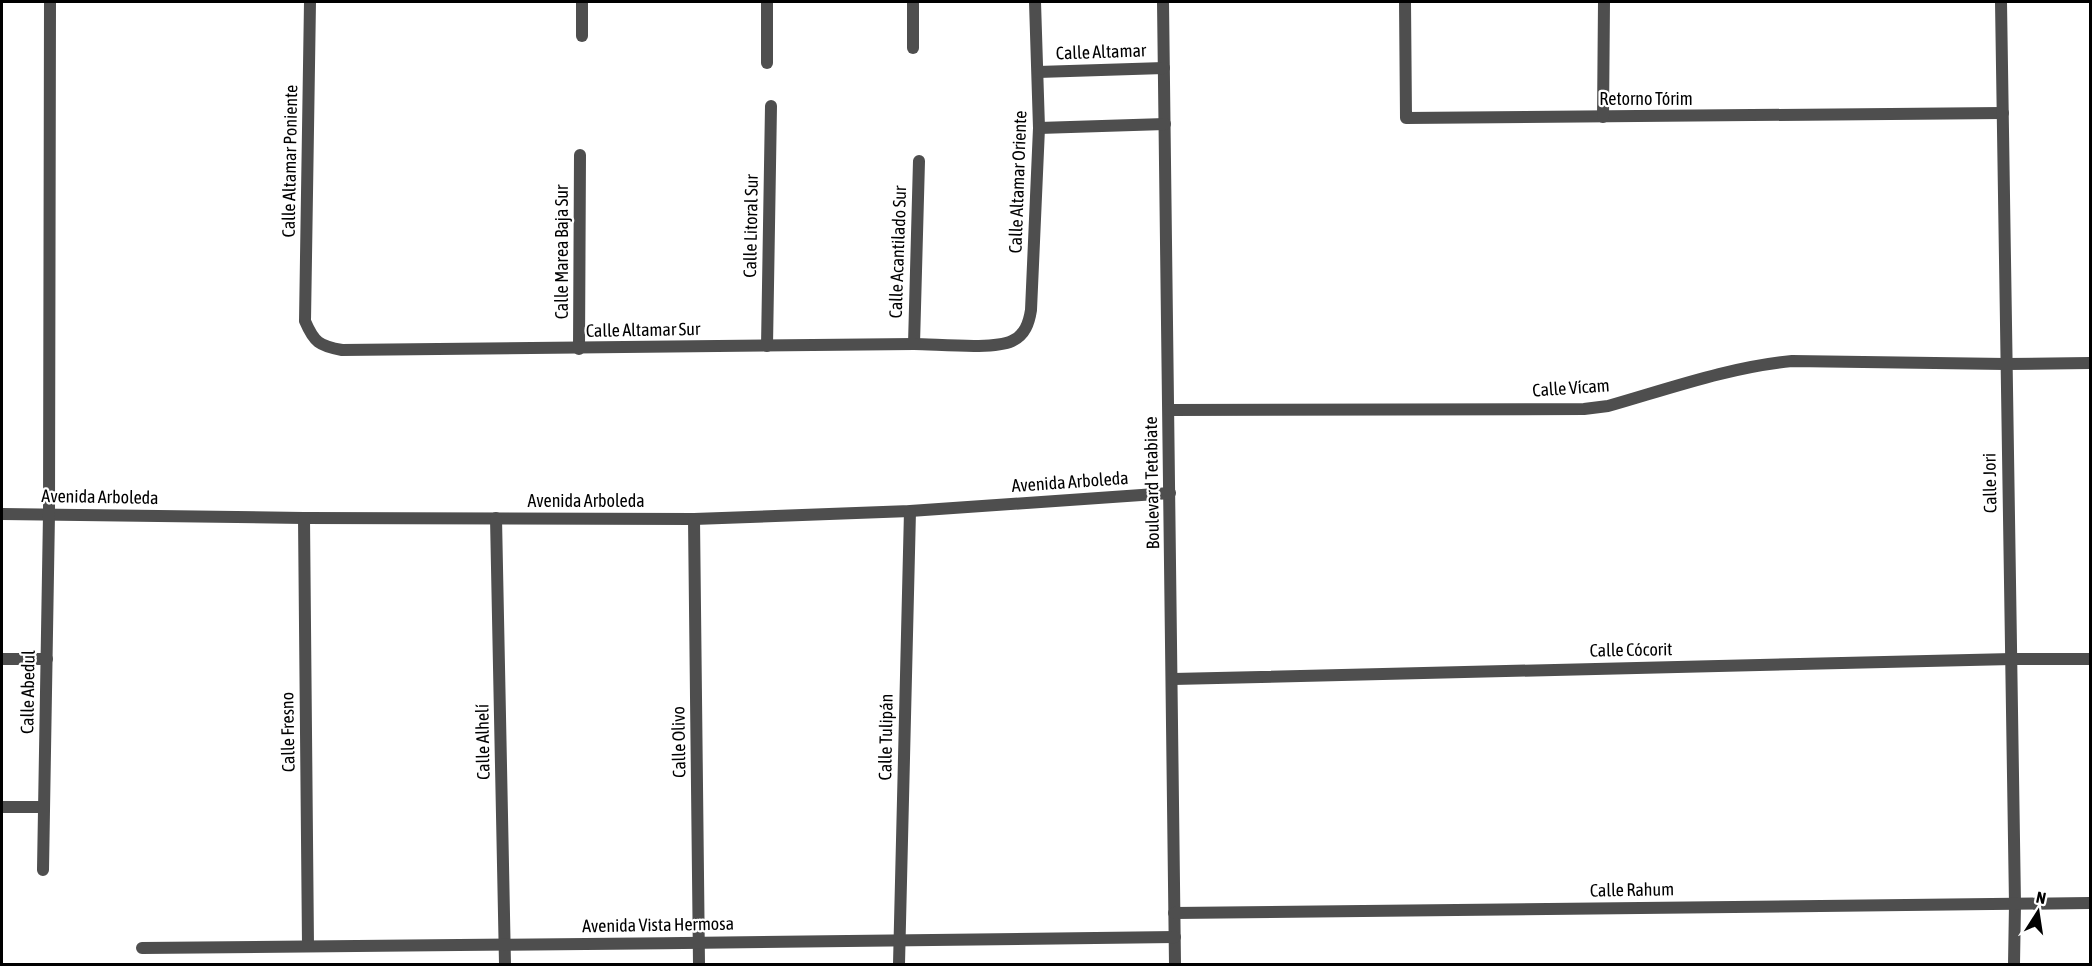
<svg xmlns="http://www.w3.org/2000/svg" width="2092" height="966" viewBox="0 0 2092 966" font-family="'Asap Condensed',sans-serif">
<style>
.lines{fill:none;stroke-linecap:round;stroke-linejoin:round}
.service{stroke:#4e4e4e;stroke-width:12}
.minor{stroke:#4e4e4e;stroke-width:12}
.labels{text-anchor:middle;stroke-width:4.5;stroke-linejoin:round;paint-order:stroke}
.street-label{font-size:18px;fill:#000;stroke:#fff}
</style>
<rect width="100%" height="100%" fill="#fff"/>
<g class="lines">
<g class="service">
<path d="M 582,2 L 582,36"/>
<path d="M 913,48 L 913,2"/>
<path d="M 767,63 L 767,2"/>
<path d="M 914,344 L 919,161"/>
<path d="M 767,346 L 771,106"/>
<path d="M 579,349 L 580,155"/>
</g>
<g class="minor">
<path d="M 310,2 L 305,321 C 314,342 319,346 342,350 L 914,344 C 937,344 993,350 1012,341 C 1025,335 1029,323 1031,310 L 1039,128 L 1035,2"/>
<path d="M 1163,2 L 1175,964"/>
<path d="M 1405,2 L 1406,118 L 2003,113"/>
<path d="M 2001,2 L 2015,904 L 2014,964"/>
<path d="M 1038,72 L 1164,68"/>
<path d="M 1603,117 L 1604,2"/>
<path d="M 1039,128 L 1165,124"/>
<path d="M 1169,410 L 1584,409 L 1608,406 C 1668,389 1729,367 1792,361 L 2006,364 L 2090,363"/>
<path d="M 2,514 L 304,518 L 694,519 L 910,511 L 1170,493"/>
<path d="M 304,518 L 308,946"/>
<path d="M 496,518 L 505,964"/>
<path d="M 694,519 L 699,964"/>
<path d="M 2,659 L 47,659"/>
<path d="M 1173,679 L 2012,659 L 2090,659"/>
<path d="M 2,807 L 43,807"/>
<path d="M 43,870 L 49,514 L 50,2"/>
<path d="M 1174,913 L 2090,903"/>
<path d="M 142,948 C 486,944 831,943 1175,937"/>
<path d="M 899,964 L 910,511"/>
</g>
</g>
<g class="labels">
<g class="street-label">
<text transform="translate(1101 52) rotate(-2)" y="6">Calle Altamar</text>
<text x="1646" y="105">Retorno Tórim</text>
<text transform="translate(290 161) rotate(-89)" y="6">Calle Altamar Poniente</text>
<text transform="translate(1018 182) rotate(-88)" y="6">Calle Altamar Oriente</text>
<text transform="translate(751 226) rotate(-89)" y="6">Calle Litoral Sur</text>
<text transform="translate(562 252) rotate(-90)" y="6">Calle Marea Baja Sur</text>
<text transform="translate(898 252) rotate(-88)" y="6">Calle Acantilado Sur</text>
<text transform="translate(643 330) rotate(-1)" y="6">Calle Altamar Sur</text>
<text transform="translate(1571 388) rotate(-4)" y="6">Calle Vícam</text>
<text transform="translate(1070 482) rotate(-4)" y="6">Avenida Arboleda</text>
<text transform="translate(1152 483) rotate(-91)" y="6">Boulevard Tetabiate</text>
<text transform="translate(1990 483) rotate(-91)" y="6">Calle Jori</text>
<text transform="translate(100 497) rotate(1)" y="6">Avenida Arboleda</text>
<text x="586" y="507">Avenida Arboleda</text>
<text transform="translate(1631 650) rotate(-1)" y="6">Calle Cócorit</text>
<text transform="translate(28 692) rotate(-89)" y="6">Calle Abedul</text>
<text transform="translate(288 732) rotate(-91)" y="6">Calle Fresno</text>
<text transform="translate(886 737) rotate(-89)" y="6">Calle Tulipán</text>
<text transform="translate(483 742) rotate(-91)" y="6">Calle Alhelí</text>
<text transform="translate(679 742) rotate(-91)" y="6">Calle Olivo</text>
<text transform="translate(1632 890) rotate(-1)" y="6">Calle Rahum</text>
<text transform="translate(658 925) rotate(-1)" y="6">Avenida Vista Hermosa</text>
</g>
</g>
<rect width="2092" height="966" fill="none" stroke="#000000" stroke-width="6"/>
<g transform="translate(2038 912) rotate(12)" stroke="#ffffff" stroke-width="4.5" paint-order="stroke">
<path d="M0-4.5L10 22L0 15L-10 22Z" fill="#000000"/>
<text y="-9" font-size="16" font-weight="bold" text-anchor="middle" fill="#000000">N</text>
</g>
</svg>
